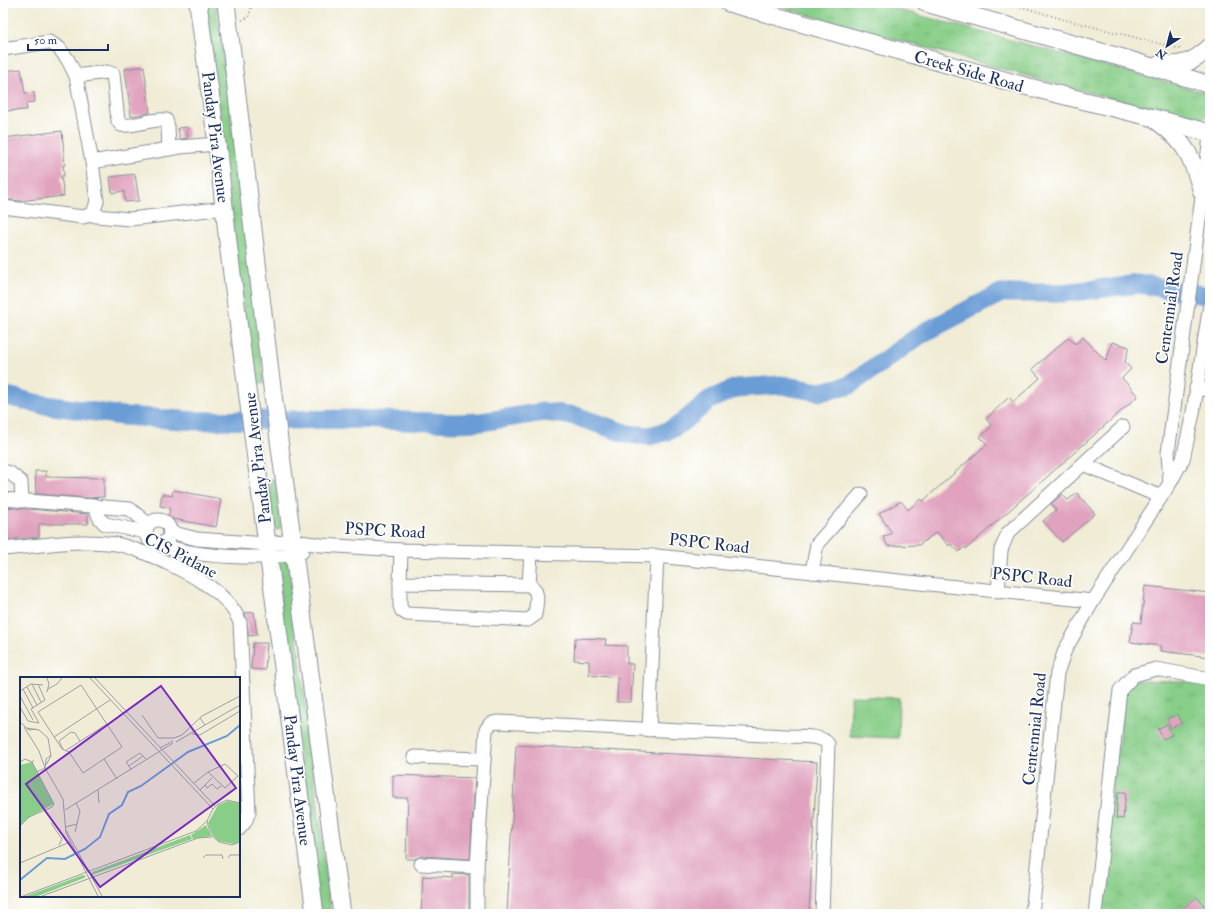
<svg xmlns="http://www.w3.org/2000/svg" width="1213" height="917" viewBox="0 0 1213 917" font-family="'IM FELL Double Pica',serif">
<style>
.grass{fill:url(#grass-tufts);stroke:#527e73}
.garden{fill:#88ce88;stroke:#527e73}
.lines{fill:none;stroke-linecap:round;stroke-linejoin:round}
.river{stroke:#6a9cd5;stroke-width:19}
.building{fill:#e0a2be}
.minor-casing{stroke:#868e9a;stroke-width:15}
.major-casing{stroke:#868e9a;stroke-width:19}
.path{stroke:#868e9a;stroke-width:2;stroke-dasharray:1 3;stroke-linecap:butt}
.minor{stroke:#fff;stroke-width:13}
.major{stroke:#fff;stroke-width:17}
.labels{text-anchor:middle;stroke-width:3.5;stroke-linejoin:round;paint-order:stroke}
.street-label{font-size:17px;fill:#1b2f5e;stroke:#fff}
.inset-river{fill:none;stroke:#6a9cd5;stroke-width:2}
.inset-road{fill:none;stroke:#9ba0a5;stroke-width:1}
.view{fill:#7b2cbf;fill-opacity:0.15;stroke:#7b2cbf;stroke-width:2}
.inset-edge{fill:none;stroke:#1b2f5e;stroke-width:2}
</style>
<defs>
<pattern id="grass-tufts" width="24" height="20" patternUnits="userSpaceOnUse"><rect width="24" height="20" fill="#88ce88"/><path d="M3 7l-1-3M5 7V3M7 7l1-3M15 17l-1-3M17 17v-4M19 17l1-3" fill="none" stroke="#75b178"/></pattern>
</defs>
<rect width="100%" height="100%" fill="#fff"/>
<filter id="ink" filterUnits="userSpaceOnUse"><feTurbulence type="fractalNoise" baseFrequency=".025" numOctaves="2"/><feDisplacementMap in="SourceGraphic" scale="8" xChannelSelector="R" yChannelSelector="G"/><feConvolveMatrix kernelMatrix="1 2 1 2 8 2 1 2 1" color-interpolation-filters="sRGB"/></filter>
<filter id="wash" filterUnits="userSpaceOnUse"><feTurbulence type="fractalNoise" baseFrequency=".012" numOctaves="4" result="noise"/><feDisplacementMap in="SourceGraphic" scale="16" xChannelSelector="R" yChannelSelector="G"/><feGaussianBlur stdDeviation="0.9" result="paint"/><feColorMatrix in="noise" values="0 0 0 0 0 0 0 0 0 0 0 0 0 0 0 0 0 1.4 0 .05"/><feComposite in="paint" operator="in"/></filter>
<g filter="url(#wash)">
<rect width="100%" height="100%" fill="#f0ecd5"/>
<g class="grass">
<path d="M 206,3 L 216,3 L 258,325 L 264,383 L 259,383 L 246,329 Z"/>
<path d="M 765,3 L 874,3 L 1203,92 L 1210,98 L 1210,113 L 1205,117 L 1200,119 L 1078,90 Z"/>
<path d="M 275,479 L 281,525 L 280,529 L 276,530 L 273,526 L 269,480 Z"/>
<path d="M 280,557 L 288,562 L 331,914 L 319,914 L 276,562 Z"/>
<path d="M 1127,680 L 1210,682 L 1210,914 L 1095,914 Z"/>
</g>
<path class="garden" d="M 851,696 L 899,698 L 898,738 L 850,736 Z"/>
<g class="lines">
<path class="river" d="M 3,395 L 39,404 L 123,416 L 197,421 L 354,419 L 455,423 L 481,422 L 544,412 L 576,416 L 627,434 L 649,436 L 668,431 L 682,423 L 709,400 L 736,388 L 781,385 L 819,392 L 848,386 L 923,333 L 1001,293 L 1063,293 L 1139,284 L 1210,296"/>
</g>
<g id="blocks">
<g class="building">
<path d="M 144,66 L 150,113 L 131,116 L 125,69 Z"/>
<path d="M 21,69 L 25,93 L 34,92 L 35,102 L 26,103 L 27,110 L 3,111 L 3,71 Z"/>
<path d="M 187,127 L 188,138 L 180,139 L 178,128 Z"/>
<path d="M 62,131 L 65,165 L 63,165 L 64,176 L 61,176 L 64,196 L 19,201 L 3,199 L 3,177 L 8,177 L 3,138 Z"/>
<path d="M 135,174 L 139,201 L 125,202 L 124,191 L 112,193 L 110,177 Z"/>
<path d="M 1069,337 L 1075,344 L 1083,337 L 1106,361 L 1112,342 L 1129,347 L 1125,362 L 1131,369 L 1122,378 L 1138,396 L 966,549 L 964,547 L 959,552 L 951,544 L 949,546 L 937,532 L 919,545 L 888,546 L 883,537 L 892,533 L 879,514 L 901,501 L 908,510 L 921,499 L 923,501 L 987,444 L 980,437 L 992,426 L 986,419 L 1009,397 L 1013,402 L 1040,378 L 1032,369 Z"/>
<path d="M 35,471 L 46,471 L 46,477 L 104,478 L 104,497 L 88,498 L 36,494 Z"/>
<path d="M 173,490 L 221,499 L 216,527 L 168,518 L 170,508 L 160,506 L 162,494 L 172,496 Z"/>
<path d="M 1077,493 L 1095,514 L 1062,542 L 1043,521 L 1056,510 L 1051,504 L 1062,494 L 1068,500 Z"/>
<path d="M 3,507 L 88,514 L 88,524 L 39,524 L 39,537 L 3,540 Z"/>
<path d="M 1145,586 L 1210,593 L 1210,657 L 1160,651 L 1161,646 L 1130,642 L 1133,622 L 1141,623 Z"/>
<path d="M 254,612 L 257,635 L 249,636 L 245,613 Z"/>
<path d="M 575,638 L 606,639 L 605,645 L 627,646 L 627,664 L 633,664 L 631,702 L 617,702 L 618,678 L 589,675 L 589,661 L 574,660 Z"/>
<path d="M 253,643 L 267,643 L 265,670 L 251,669 Z"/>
<path d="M 1178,714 L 1182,723 L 1171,728 L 1167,719 Z"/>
<path d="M 1167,724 L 1172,735 L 1163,739 L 1158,729 Z"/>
<path d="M 516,745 L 817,762 L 809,914 L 507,914 Z"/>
<path d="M 393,775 L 475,778 L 470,859 L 421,856 L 415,859 L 406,859 L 408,798 L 393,798 Z"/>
<path d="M 1118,792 L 1126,792 L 1123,819 L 1116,818 Z"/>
<path d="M 453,874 L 469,875 L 469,914 L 421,914 L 423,876 L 453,878 Z"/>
<path d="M 1197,897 L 1210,913 L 1210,914 L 1187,914 L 1182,909 Z"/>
</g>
</g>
</g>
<g filter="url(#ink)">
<use href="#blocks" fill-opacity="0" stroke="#868e9a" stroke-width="1"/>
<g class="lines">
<defs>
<g id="minor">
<path d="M 3,49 L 49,42 L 59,48 L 68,60 L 76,76 L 92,162 L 97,201 L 93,214 L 83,217 L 3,207"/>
<path d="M 76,76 L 107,72 L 113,74 L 118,121 L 121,125 C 136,127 151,118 166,120 L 168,127 L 169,149"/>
<path d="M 92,162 L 180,147 L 217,144"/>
<path d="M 93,214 L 96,216 L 130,219 L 225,208"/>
<path d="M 1196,388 L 1210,390"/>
<path d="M 1083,464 L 1161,497"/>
<path d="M 3,471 L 10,473 L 21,482 L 22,501"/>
<path d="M 1170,483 L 1168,453 L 1210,137"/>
<path d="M 3,499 L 130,509 L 148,524"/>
<path d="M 94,505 L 100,519 L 105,524 L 146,532"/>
<circle cx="158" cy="532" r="12"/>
<path d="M 170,532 L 197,539 L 267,544 L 293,541 L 321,545 L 401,550 L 657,556 L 1093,601"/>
<path d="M 161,543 C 184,558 276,561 302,552"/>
<path d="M 3,549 C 31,547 60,541 88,542 C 97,542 107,543 116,544 C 141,549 189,572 210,587 C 222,595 234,608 240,622 L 249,812 L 245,822 L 239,829"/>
<path d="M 401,550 L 400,583 L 529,585 L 531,553"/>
<path d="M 812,572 L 817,544 L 861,494"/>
<path d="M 400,583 L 400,606 L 402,611 L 407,614 L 528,620 L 535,615 C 536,604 541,591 529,585"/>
<path d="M 998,592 L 1001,550 L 1008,533 L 1123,427"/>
<path d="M 649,730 L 657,556"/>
<path d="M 414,757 L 484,759"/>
<path d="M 421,864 L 477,867"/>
<path d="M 477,914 L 477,867 L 486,730 L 490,724 L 497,722 L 786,736 C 798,737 821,734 828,744 L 822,914"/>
<path d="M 1032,914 L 1057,673 L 1065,650 L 1093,601 L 1170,483 L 1183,459 L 1193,413 L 1210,305"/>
<path d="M 1095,914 L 1120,690 L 1134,675 L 1156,669 L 1210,679"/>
</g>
<g id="major">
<path d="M 198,3 L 217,144 L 229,251 L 315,914"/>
<path d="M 226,3 L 270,372 L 342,914"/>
<path d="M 729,3 L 1025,86 L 1150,117 L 1210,133"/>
<path d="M 926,3 L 1130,60 L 1210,85"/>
<path d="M 1160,64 C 1182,67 1194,62 1210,47"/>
<path d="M 1157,121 C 1187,143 1192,157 1202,192"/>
</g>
</defs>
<use href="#minor" class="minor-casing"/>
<use href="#major" class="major-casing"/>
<g class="path">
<path d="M 1009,3 L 1062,19 L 1181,49"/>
<path d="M 242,20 L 249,17 L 252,3"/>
</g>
<use href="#minor" class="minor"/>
<use href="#major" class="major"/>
</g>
</g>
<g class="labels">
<g class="street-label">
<text transform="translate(969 71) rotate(16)" y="6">Creek Side Road</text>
<text transform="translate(216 137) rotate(83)" y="6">Panday Pira Avenue</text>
<text transform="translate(1169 308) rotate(-82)" y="6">Centennial Road</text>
<text transform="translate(257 458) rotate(-97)" y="6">Panday Pira Avenue</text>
<text transform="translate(385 530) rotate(3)" y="6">PSPC Road</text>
<text transform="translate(709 543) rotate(6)" y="6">PSPC Road</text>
<text transform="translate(181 555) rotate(27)" y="6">CIS Pitlane</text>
<text transform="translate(1032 577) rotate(6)" y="6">PSPC Road</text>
<text transform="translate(1034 729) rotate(-84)" y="6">Centennial Road</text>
<text transform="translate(298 780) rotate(83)" y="6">Panday Pira Avenue</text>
</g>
</g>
<g transform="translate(20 677)">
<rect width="220" height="220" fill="#f0ecd5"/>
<path d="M 12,85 L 34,127 L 11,139 L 0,149 L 0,88 ZM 208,124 L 220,126 L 220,164 L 214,167 L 198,164 L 191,156 L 188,146 L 198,128 ZM 186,148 L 191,159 L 173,162 L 171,158 ZM 170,158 L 172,162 L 72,198 L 72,195 L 88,189 ZM 63,198 L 66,199 L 64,201 L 18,219 L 6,219 Z" fill="#88ce88"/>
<path class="inset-river" d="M 0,203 L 27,181 L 45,182 L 65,172 L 80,160 L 89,137 L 102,128 L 108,115 L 121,109 L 168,75 L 207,59 L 220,48"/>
<path class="inset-road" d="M 70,1 L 193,132M 75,1 L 195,129M 12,7 L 21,25M 61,8 L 102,70 L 63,96 L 49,75 L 42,72 L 18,35 ZM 7,10 L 17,28M 3,12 L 13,31M 28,12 L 37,7 L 42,1M 0,14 L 11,7 L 23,8M 27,15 L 29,7 L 27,1M 0,19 L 13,43M 0,30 L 8,44 L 19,46 L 11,32 L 25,23 L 18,7M 122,38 L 138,61 L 154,61 L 162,58 L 182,39 L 220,19M 180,41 L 185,48 L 220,28M 0,45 L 9,53 L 16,52M 4,50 L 19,74 L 25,91 L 17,95M 6,51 L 19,53 L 28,61 L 31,79 L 26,88M 172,57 L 180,58 L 220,34M 34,60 L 90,23M 156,65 L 185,48M 140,71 L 153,64M 43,72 L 39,64 L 51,55 L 55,56 L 60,64M 45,74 L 87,47M 31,78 L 26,82 L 25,91 L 43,122 L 46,156 L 78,219M 84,82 L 97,102M 0,85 L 5,82 L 12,85M 205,87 L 218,99 L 205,111 L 188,95 ZM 109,89 L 106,85 L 120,76 L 123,79M 111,93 L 109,89 L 123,79 L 126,82M 174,106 L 188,95M 185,108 L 187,111 L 192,107 L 197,112 L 201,109M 78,113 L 79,126M 180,113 L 192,101M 220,126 L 207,123 L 198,127 L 193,132 L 187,144 L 190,157 L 199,165 L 212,168 L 220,165M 45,133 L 153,66M 31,146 L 42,162 L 39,168M 0,149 L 9,140 L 32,130 L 34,127 L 12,85 L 14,83M 45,150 L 57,147M 46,153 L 82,219M 55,155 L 60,134 L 56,126M 183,181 L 186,178 L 202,178 L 203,182M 208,181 L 210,178 L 220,178M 0,186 L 50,165M 3,219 L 176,154 L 187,144M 22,219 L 178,161 L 192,160"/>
<path class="view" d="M 141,9 L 216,111 L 80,210 L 6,107 Z"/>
<rect width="220" height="220" class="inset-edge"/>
</g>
<rect width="1213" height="917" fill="none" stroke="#fff" stroke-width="16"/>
<g transform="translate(1167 46) rotate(216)" stroke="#ffffff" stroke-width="3" paint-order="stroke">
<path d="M0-3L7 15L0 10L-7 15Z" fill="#1b2f5e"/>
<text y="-6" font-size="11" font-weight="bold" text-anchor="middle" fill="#1b2f5e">N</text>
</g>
<path d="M28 44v6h80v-6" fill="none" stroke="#1b2f5e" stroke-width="2"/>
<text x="34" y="44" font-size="12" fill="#1b2f5e" stroke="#ffffff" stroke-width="3" paint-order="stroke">50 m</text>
</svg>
